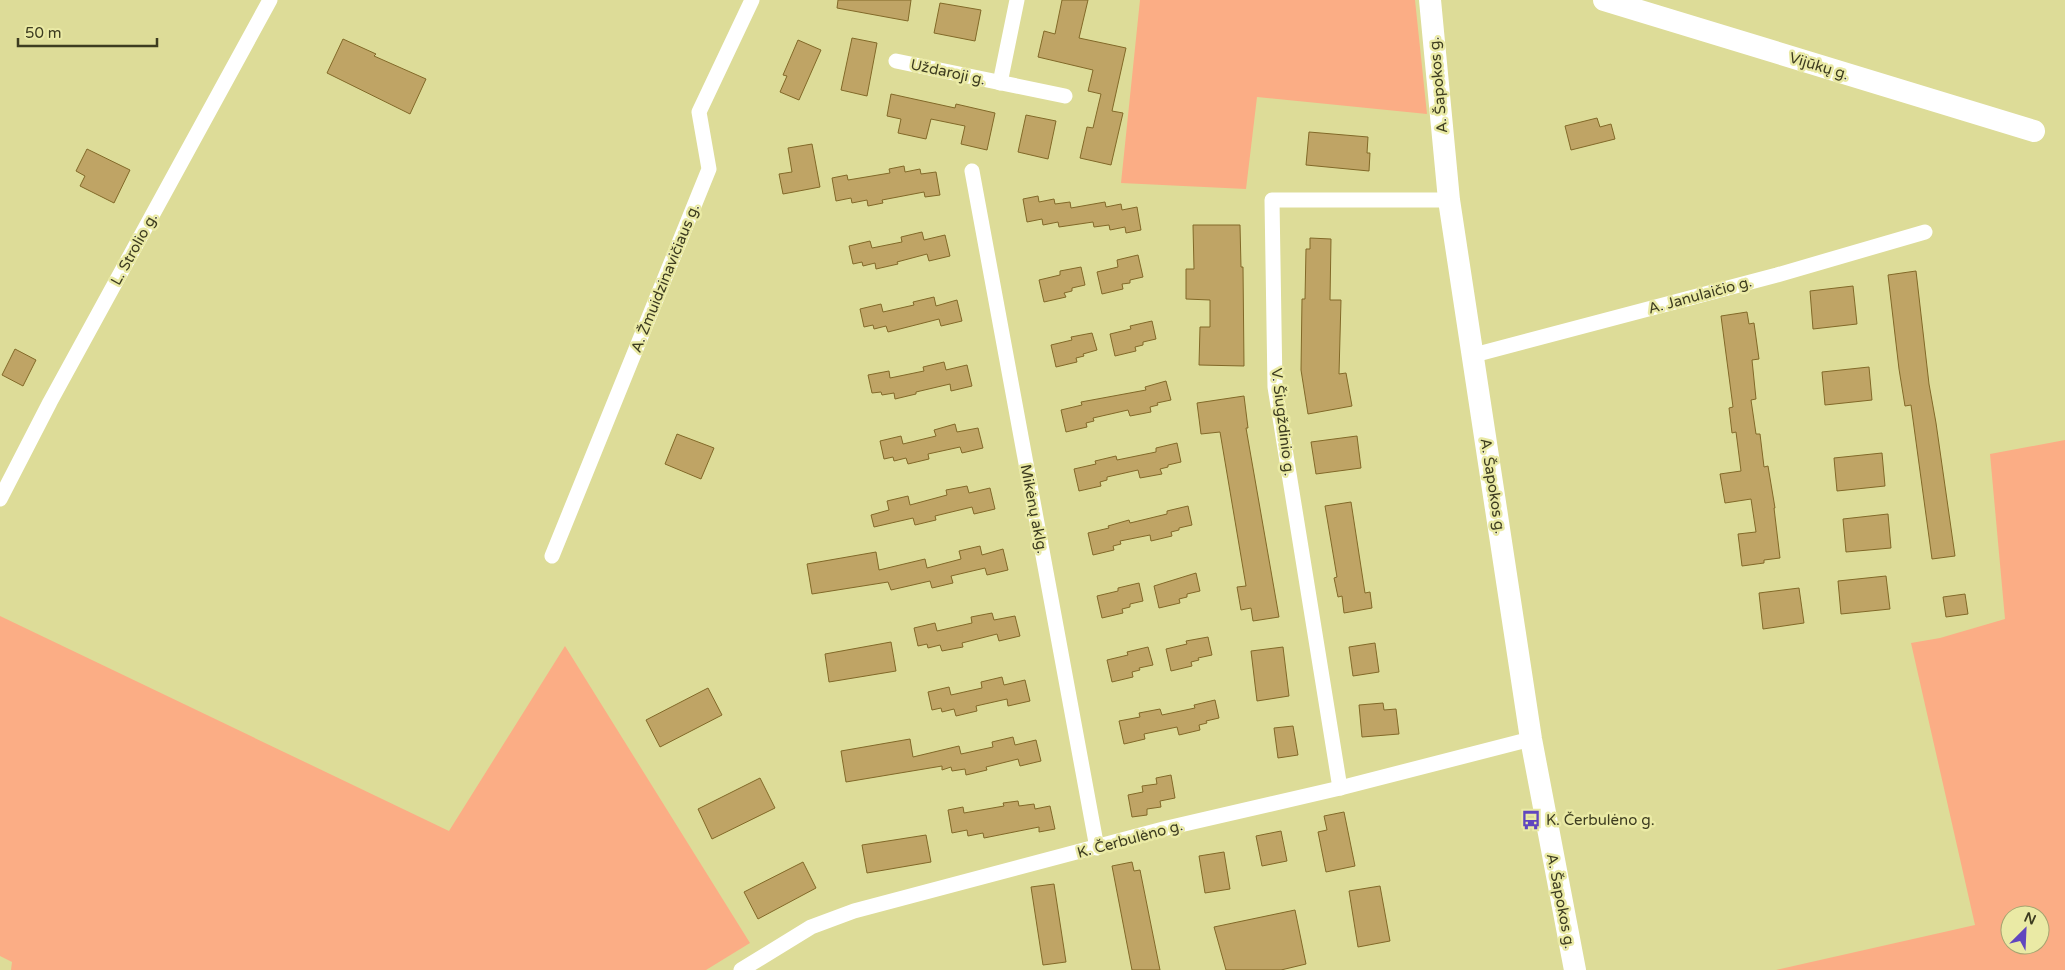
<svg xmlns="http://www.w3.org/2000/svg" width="2065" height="970" viewBox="0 0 2065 970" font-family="'Varela Round',sans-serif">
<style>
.green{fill:#fbad85;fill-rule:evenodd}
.building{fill:#bfa465;stroke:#826928}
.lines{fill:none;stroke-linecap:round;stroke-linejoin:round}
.street{stroke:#fff;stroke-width:15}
.secondary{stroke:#fff;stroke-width:22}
.labels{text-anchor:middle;stroke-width:5;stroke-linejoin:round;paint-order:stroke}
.street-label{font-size:15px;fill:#3d3c20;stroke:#eaeaa5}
.poi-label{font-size:15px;fill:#3d3c20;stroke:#eaeaa5;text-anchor:start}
</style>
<rect width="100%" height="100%" fill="#dddc98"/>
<g class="green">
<path d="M 1140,0 L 1415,0 L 1427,114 L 1257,97 L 1246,189 L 1121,183 Z"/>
<path d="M 2065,440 L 2065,970 L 1776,970 L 1975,925 L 1911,643 L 1940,638 L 2005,619 L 1990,454 ZM 2010,915 L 2040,915 L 2040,945 L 2010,945 Z"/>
<path d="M 0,616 L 449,831 L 565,646 L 750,943 L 706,970 L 11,970 L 12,962 L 0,956 Z"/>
</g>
<g class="building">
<path d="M 838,0 L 911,0 L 908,21 L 837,8 Z"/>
<path d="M 1062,0 L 1088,0 L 1079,38 L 1126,48 L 1112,111 L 1123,113 L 1111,165 L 1080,158 L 1087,127 L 1093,128 L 1101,94 L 1088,91 L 1093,70 L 1038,57 L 1044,31 L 1055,34 Z"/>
<path d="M 940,3 L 981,10 L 975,41 L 934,33 Z"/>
<path d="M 852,38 L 877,43 L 867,96 L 841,90 Z"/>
<path d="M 343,39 L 376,54 L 374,56 L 426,79 L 410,114 L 327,73 Z"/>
<path d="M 798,40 L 821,50 L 799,100 L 780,92 L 787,76 L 783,75 Z"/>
<path d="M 891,94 L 955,108 L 956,104 L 995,113 L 987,150 L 961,144 L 965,126 L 931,119 L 926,139 L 898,133 L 901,119 L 887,116 Z"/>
<path d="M 1026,115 L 1056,121 L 1048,159 L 1018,152 Z"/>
<path d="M 1597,118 L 1600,127 L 1611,124 L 1615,139 L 1571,150 L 1565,126 Z"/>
<path d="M 1309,132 L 1368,137 L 1367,153 L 1370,153 L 1369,171 L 1306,165 Z"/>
<path d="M 812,144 L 820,187 L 783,194 L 779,174 L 792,172 L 788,148 Z"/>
<path d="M 87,149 L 130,170 L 114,203 L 80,186 L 85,176 L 76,171 Z"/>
<path d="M 904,166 L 905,172 L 920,169 L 921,174 L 936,172 L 940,195 L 925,197 L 924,192 L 882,200 L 883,203 L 868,206 L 867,200 L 852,203 L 851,198 L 836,201 L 832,178 L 847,175 L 848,180 L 890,173 L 889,169 Z"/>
<path d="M 1038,196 L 1039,202 L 1054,199 L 1055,204 L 1070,202 L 1071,208 L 1105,202 L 1106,207 L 1121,204 L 1122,210 L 1137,207 L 1141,230 L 1126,233 L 1125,227 L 1110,230 L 1109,225 L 1094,227 L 1093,222 L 1059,227 L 1058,222 L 1043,225 L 1042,219 L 1027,222 L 1023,199 Z"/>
<path d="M 1193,225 L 1240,225 L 1241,267 L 1243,267 L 1244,366 L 1199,365 L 1200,327 L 1210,327 L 1210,300 L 1186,299 L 1186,269 L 1194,269 Z"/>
<path d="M 922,232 L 924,240 L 945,235 L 950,256 L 929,261 L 927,254 L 897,262 L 898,264 L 876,269 L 875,263 L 863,266 L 862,262 L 853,264 L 849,246 L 870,241 L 872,248 L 902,242 L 901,237 Z"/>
<path d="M 1310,238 L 1331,239 L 1330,300 L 1341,300 L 1339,374 L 1346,373 L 1352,406 L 1308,414 L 1301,370 L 1302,299 L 1305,299 L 1306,249 L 1310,249 Z"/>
<path d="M 1138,255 L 1143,277 L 1130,280 L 1130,283 L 1122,284 L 1123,289 L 1102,294 L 1097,272 L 1118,267 L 1117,260 Z"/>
<path d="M 1081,267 L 1085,285 L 1072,288 L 1072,291 L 1064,293 L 1066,297 L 1044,302 L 1039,280 L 1060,275 L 1060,271 Z"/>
<path d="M 1916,271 L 1929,384 L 1936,423 L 1955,556 L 1932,559 L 1911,405 L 1905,406 L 1899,369 L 1888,275 Z"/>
<path d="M 1853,286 L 1857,324 L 1813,329 L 1810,291 Z"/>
<path d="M 934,297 L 936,306 L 957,300 L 962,321 L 941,326 L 939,319 L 888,332 L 886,326 L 874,329 L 873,325 L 864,327 L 860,309 L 881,304 L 883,312 L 914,305 L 913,302 Z"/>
<path d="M 1747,312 L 1749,324 L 1754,323 L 1759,359 L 1752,360 L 1756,399 L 1751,400 L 1756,434 L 1760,434 L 1764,467 L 1768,466 L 1775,508 L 1774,508 L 1780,558 L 1764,560 L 1764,563 L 1742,566 L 1738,534 L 1756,532 L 1751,499 L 1725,503 L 1720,474 L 1741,471 L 1736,432 L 1732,433 L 1729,408 L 1733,407 L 1721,316 Z"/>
<path d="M 1152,321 L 1156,339 L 1143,342 L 1143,345 L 1135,347 L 1136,351 L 1115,356 L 1110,334 L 1131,329 L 1130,326 Z"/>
<path d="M 1092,333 L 1097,350 L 1083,354 L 1084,356 L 1076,358 L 1077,362 L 1056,367 L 1051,345 L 1072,340 L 1071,337 Z"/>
<path d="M 15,349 L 36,360 L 23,386 L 2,375 Z"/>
<path d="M 944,362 L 946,370 L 967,365 L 972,386 L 951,391 L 950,384 L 916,392 L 916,394 L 895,399 L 894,393 L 882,395 L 881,392 L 872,393 L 868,375 L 889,371 L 890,378 L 924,371 L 923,367 Z"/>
<path d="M 1869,367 L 1872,400 L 1825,405 L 1822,372 Z"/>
<path d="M 1166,381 L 1171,400 L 1157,403 L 1158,405 L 1150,407 L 1151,412 L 1130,416 L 1128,410 L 1093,418 L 1094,421 L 1086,423 L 1087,427 L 1066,432 L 1061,410 L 1082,405 L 1081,402 L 1146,390 L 1145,387 Z"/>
<path d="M 1244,396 L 1248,428 L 1246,428 L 1279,617 L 1253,621 L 1251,608 L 1241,610 L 1237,587 L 1246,586 L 1220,432 L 1201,434 L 1197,403 Z"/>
<path d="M 955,424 L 957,432 L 978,428 L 983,448 L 962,453 L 960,447 L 928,454 L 929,459 L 908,464 L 906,458 L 894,461 L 893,457 L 884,459 L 880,441 L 901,436 L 903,444 L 936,436 L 934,430 Z"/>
<path d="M 677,434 L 714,448 L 701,479 L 665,464 Z"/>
<path d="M 1357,436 L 1361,468 L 1316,474 L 1311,442 Z"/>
<path d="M 1177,443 L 1181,462 L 1168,465 L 1168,467 L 1160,469 L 1162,474 L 1140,478 L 1138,470 L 1107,477 L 1107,480 L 1100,482 L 1101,486 L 1079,491 L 1074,469 L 1096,464 L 1095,461 L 1116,456 L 1117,460 L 1156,452 L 1156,448 Z"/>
<path d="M 1882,453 L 1885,486 L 1837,491 L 1834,458 Z"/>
<path d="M 967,486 L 969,493 L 990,488 L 995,509 L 974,514 L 972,507 L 935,516 L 936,520 L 915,525 L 913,518 L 874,527 L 871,515 L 889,510 L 887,501 L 908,496 L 910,505 L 947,495 L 946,490 Z"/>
<path d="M 1351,502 L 1365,593 L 1370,592 L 1372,608 L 1344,613 L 1342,596 L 1338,597 L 1334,578 L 1337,577 L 1325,506 Z"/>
<path d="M 1188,506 L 1192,525 L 1179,528 L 1179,530 L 1171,532 L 1172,536 L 1151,541 L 1150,535 L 1120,541 L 1121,544 L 1113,546 L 1114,550 L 1093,555 L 1088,533 L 1109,528 L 1108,526 L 1129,520 L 1130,523 L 1167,514 L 1167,511 Z"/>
<path d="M 1888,514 L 1891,548 L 1846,552 L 1843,519 Z"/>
<path d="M 980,546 L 982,555 L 1003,549 L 1008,570 L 987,575 L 985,568 L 951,576 L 953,583 L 932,588 L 930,581 L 891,590 L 888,582 L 812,594 L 807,564 L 876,552 L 879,570 L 925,559 L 927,568 L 961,559 L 959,551 Z"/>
<path d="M 1196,573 L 1200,591 L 1187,594 L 1187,597 L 1179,599 L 1180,603 L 1159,608 L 1154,586 Z"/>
<path d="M 1886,576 L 1890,609 L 1841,614 L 1838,581 Z"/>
<path d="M 1139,583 L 1143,601 L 1130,604 L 1130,607 L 1122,609 L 1123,613 L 1102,618 L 1097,596 L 1118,591 L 1118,588 Z"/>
<path d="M 1799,588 L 1804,623 L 1763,629 L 1759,593 Z"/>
<path d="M 1965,594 L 1968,614 L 1946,617 L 1943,597 Z"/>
<path d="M 992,613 L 994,620 L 1015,616 L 1020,636 L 999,641 L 997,634 L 962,643 L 963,647 L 942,651 L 940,645 L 928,648 L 927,644 L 918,646 L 914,628 L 935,623 L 937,631 L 972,623 L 971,617 Z"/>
<path d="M 1208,637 L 1212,655 L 1198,658 L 1199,660 L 1191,662 L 1192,666 L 1171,671 L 1166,649 L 1187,644 L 1186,641 Z"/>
<path d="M 891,642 L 896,671 L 829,682 L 825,654 Z"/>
<path d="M 1375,643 L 1379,672 L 1353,676 L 1349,647 Z"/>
<path d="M 1148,647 L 1153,665 L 1139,668 L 1140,670 L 1132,672 L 1133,677 L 1112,682 L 1107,660 L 1128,655 L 1127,652 Z"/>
<path d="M 1283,647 L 1289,696 L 1257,701 L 1251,651 Z"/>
<path d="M 1002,677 L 1004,685 L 1025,680 L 1030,701 L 1008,706 L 1007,699 L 976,706 L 977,711 L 956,716 L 954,709 L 942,712 L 941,708 L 932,710 L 928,692 L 949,687 L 951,695 L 982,688 L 981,682 Z"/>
<path d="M 708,688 L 722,715 L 660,747 L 646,720 Z"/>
<path d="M 1215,700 L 1219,718 L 1206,721 L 1207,723 L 1199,725 L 1200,730 L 1179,735 L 1177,727 L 1144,734 L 1145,739 L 1124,744 L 1119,721 L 1140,717 L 1139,713 L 1160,709 L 1162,715 L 1195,708 L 1194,705 Z"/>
<path d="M 1383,703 L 1384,710 L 1396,709 L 1399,734 L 1362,737 L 1359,705 Z"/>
<path d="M 1293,726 L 1298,755 L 1278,758 L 1274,728 Z"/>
<path d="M 1013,737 L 1015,745 L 1036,740 L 1041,761 L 1020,766 L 1018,759 L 986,767 L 987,770 L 966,775 L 965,769 L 952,771 L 951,767 L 942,770 L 942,766 L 846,782 L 841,751 L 910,739 L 913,757 L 959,746 L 961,754 L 993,747 L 992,742 Z"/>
<path d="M 1171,775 L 1175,798 L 1160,801 L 1161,807 L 1147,809 L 1147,815 L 1132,817 L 1128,795 L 1143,792 L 1142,786 L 1157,784 L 1156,778 Z"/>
<path d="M 760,778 L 775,808 L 712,839 L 698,809 Z"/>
<path d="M 1018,801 L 1019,806 L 1034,804 L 1035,809 L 1050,806 L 1055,829 L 1039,832 L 1039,827 L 984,838 L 983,833 L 968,836 L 967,830 L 952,833 L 948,810 L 963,807 L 964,813 L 1004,806 L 1003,803 Z"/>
<path d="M 1344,812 L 1355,866 L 1326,872 L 1318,832 L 1327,830 L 1324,816 Z"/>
<path d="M 1281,831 L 1287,861 L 1262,866 L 1256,836 Z"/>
<path d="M 926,835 L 931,862 L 867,873 L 862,845 Z"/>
<path d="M 1224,852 L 1230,889 L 1205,893 L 1199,856 Z"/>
<path d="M 803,862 L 816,888 L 758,919 L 744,892 Z"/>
<path d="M 1132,862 L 1134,871 L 1140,870 L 1160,970 L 1132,970 L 1112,866 Z"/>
<path d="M 1054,884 L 1066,962 L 1043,965 L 1031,887 Z"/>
<path d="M 1380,886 L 1390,941 L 1358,947 L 1349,891 Z"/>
<path d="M 1295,910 L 1306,964 L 1281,970 L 1226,970 L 1214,927 Z"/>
</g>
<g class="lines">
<g class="street">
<path d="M 896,61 L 1065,96"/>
<path d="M 1000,83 L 1017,0"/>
<path d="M 972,171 L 1097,848"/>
<path d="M 1474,355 L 1777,275 L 1925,232"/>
<path d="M 0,499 L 50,402 L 270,0"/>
<path d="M 552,556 L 709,169 L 699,112 L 752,0"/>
<path d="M 1340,788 L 1275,387 L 1272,200 L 1449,200"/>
<path d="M 741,970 L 811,927 L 854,911 L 1167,828 L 1340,788 L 1531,739"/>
</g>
<g class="secondary">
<path d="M 1430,0 L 1449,200 L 1531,739 L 1575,970"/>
<path d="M 1604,0 L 2034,131"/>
</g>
</g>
<defs>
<symbol id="bus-bare" viewBox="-9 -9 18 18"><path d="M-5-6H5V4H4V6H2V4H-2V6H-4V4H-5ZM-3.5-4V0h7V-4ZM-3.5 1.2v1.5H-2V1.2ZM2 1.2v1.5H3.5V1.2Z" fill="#6046bf" stroke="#eaeaa5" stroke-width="2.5" paint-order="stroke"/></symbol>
</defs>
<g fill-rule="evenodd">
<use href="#bus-bare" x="1517" y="806" width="28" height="28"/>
</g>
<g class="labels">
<g class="street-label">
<text transform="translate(1819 66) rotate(17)" y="5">Vijūkų g.</text>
<text transform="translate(948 72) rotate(12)" y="5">Uždaroji g.</text>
<text transform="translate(1438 85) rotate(-95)" y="5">A. Šapokos g.</text>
<text transform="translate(134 249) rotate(-61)" y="5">L. Strolio g.</text>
<text transform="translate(665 278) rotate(-68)" y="5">A. Žmuidzinavičiaus g.</text>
<text transform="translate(1700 295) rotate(-15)" y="5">A. Janulaičio g.</text>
<text transform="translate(1283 422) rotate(83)" y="5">V. Šiugždinio g.</text>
<text transform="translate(1493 486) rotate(81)" y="5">A. Šapokos g.</text>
<text transform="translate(1034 509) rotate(79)" y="5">Mikėnų aklg.</text>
<text transform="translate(1130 839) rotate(-15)" y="5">K. Čerbulėno g.</text>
<text transform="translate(1561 901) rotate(79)" y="5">A. Šapokos g.</text>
</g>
<g class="poi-label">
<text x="1546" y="825">K. Čerbulėno g.</text>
</g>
</g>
<g transform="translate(2025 930) rotate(24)"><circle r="24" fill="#eaeaa5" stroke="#a5a470"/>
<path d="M0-4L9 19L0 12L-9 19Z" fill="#6046bf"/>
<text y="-8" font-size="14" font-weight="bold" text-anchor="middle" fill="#3d3c20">N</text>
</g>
<path d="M18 38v8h139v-8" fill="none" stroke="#3d3c20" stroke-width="2.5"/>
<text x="25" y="38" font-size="15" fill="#3d3c20" stroke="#eaeaa5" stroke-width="4" paint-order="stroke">50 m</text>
</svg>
